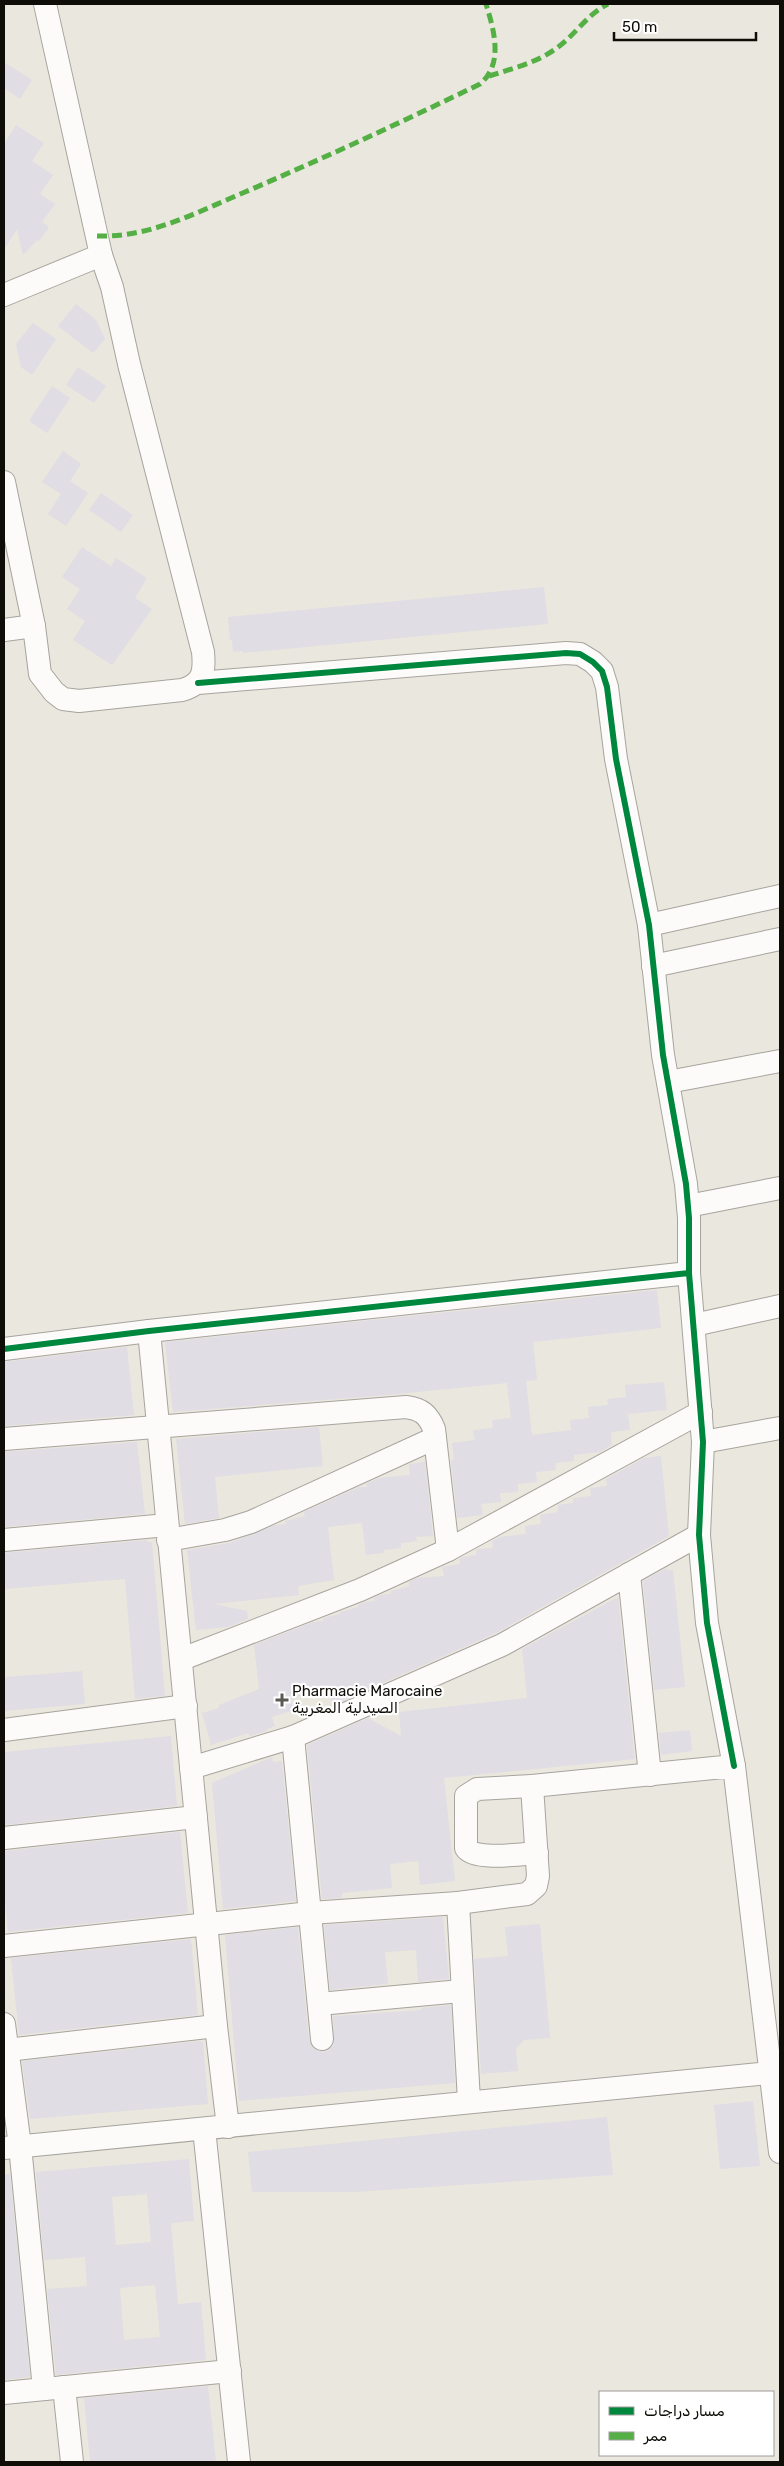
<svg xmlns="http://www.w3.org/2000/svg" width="784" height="2466" viewBox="0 0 784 2466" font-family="Rubik,Cairo,sans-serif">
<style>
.building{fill:#e0dde4;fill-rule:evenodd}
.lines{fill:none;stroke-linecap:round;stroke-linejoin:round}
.minor-casing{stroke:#a6a49d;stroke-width:24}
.minor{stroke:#fcfbfa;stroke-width:22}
.quiet{stroke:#54b044;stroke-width:5;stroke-dasharray:10 5;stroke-linecap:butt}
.cycleway-casing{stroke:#fff;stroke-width:9}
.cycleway{stroke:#00873e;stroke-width:6}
.poi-dot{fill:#5b5952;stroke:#fff;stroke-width:2}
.labels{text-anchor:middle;stroke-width:4.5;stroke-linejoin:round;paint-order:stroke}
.poi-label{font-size:15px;fill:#0e0d07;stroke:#fff;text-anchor:start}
</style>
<rect width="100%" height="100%" fill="#eae7de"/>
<g class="building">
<path d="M 4,62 L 32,80 L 20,99 L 4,88 Z"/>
<path d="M 16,125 L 44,143 L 32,161 L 53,175 L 40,194 L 55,204 L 42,222 L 49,227 L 39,241 L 37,240 L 23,255 L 17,229 L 4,249 L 4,144 Z"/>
<path d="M 76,304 L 96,320 L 105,339 L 93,353 L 58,326 Z"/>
<path d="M 33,323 L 56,339 L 32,375 L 21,367 L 16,344 Z"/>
<path d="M 78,367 L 106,386 L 94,403 L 66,385 Z"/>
<path d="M 52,386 L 70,398 L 47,433 L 29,421 Z"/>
<path d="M 63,451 L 81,464 L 70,481 L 88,493 L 66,526 L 48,514 L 61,494 L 42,482 Z"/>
<path d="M 101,493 L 133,515 L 121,532 L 89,510 Z"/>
<path d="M 82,547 L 111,566 L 116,558 L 147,578 L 135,598 L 152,609 L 112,665 L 73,640 L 85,621 L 67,609 L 80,589 L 62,577 Z"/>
<path d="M 544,587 L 548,624 L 243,653 L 243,651 L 233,652 L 232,640 L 230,640 L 228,617 Z"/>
<path d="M 657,1290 L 661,1328 L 533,1342 L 537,1380 L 526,1381 L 532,1435 L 571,1430 L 570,1420 L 589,1418 L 588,1407 L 608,1405 L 607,1399 L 626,1397 L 625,1385 L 664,1382 L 667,1410 L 628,1414 L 630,1430 L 611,1432 L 612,1445 L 600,1452 L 574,1455 L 574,1461 L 555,1463 L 556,1470 L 536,1472 L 537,1482 L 518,1484 L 518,1492 L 500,1493 L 501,1502 L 481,1504 L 483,1515 L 457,1518 L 451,1460 L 454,1459 L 452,1443 L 475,1440 L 473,1430 L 493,1428 L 492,1420 L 511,1418 L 507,1383 L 388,1395 L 173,1412 L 165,1342 Z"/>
<path d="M 127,1347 L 134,1415 L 4,1426 L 4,1362 Z"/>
<path d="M 319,1427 L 323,1466 L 215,1477 L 219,1518 L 185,1524 L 176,1439 Z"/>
<path d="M 137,1442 L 145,1514 L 4,1527 L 4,1452 Z"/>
<path d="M 661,1456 L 669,1536 L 496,1633 L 333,1705 L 325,1686 L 291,1700 L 294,1710 L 272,1717 L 275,1726 L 267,1729 L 267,1731 L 250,1736 L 248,1733 L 211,1745 L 202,1713 L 219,1708 L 219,1705 L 259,1689 L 254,1645 L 313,1622 L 323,1621 L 323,1618 L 340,1614 L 340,1612 L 358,1607 L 358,1605 L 366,1602 L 374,1601 L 374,1598 L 380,1595 L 391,1594 L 391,1591 L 409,1586 L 409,1582 L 418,1578 L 444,1576 L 442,1567 L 460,1564 L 459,1559 L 463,1557 L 476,1555 L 477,1549 L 493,1548 L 492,1541 L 500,1537 L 526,1534 L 525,1526 L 541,1524 L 540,1515 L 558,1512 L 558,1505 L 573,1503 L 573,1498 L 591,1496 L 590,1488 L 607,1486 L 606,1479 L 644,1458 Z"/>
<path d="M 425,1462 L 433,1536 L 416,1537 L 417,1541 L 401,1543 L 401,1548 L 384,1550 L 384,1553 L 366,1555 L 362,1523 L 328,1527 L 334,1580 L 298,1586 L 299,1595 L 214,1604 L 247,1611 L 248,1619 L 228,1627 L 196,1630 L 187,1550 L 229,1543 L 275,1525 L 286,1524 L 285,1521 L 305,1516 L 304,1512 L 359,1487 L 367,1487 L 366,1484 L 379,1478 L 410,1475 L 409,1464 Z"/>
<path d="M 147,1540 L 148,1542 L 152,1542 L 165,1696 L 135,1699 L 125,1579 L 4,1589 L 4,1553 Z"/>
<path d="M 667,1568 L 667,1570 L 673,1570 L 685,1687 L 654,1690 L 643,1581 Z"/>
<path d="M 618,1597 L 635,1759 L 444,1778 L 455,1881 L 420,1885 L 418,1861 L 390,1864 L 392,1888 L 342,1893 L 342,1898 L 322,1899 L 307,1745 L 368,1718 L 401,1736 L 399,1712 L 527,1698 L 522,1649 Z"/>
<path d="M 82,1671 L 85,1704 L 4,1711 L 4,1677 Z"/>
<path d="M 690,1730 L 692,1751 L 661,1755 L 659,1733 Z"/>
<path d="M 171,1736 L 177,1806 L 4,1825 L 4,1752 Z"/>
<path d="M 272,1757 L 273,1762 L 282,1761 L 296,1901 L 223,1909 L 212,1783 Z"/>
<path d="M 180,1832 L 188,1913 L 8,1932 L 4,1887 L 4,1851 Z"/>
<path d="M 443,1917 L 449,1979 L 418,1982 L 416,1950 L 385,1952 L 388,1984 L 330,1990 L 324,1925 Z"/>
<path d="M 540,1924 L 550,2038 L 524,2040 L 516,2049 L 518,2071 L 481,2074 L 474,1959 L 508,1956 L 505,1927 Z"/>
<path d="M 298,1927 L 309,2040 L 312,2047 L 323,2052 L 329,2050 L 334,2045 L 333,2016 L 421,2010 L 421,2008 L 451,2005 L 455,2083 L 239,2101 L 225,1935 Z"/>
<path d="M 191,1939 L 198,2015 L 19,2035 L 11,1958 Z"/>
<path d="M 200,2041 L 203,2042 L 208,2104 L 30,2119 L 22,2061 Z"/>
<path d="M 753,2101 L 760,2166 L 720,2169 L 714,2105 Z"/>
<path d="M 607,2117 L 613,2175 L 354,2192 L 252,2192 L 248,2152 Z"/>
<path d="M 189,2159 L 194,2221 L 171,2223 L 178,2304 L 201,2302 L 206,2360 L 56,2375 L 47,2289 L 87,2286 L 85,2257 L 44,2260 L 36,2172 ZM 147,2194 L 151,2242 L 116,2245 L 112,2197 ZM 155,2285 L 160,2337 L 124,2340 L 120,2288 Z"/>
<path d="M 4,2174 L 10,2174 L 30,2377 L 4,2380 Z"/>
<path d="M 208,2386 L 216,2462 L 90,2462 L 84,2398 Z"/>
</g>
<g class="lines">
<defs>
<g id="minor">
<path d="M 4,295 L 101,255 L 45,4"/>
<path d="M 4,482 L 34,626 L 40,674 L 54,692 L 63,699 L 79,701 L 182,690 C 203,684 205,672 203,652 L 129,364 L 112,287 L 101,255"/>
<path d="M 4,630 L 34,626"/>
<path d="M 198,683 L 566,653 L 580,654 L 593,662 L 602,671 L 607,687 L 616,759 L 649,925 L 663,1055 L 686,1184 L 689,1218 L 689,1273"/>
<path d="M 649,925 L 780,896"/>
<path d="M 653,966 L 780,939"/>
<path d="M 668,1082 L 780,1061"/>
<path d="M 688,1206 L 780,1188"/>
<path d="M 694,1325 L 780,1306"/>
<path d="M 149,1331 L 216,2026 L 228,2127"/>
<path d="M 4,1349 L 149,1331 L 689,1273 L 703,1442 L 699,1535 L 707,1623 L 734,1766"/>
<path d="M 4,1439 L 406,1407 C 421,1409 428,1414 434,1429 L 448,1550"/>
<path d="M 703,1442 L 780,1428"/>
<path d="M 4,1540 L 167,1525"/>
<path d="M 168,1540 L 225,1530 L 251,1522 L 435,1438"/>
<path d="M 629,1574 L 650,1775"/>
<path d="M 182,1659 L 360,1590 L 448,1550 L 701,1412"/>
<path d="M 4,1730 L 186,1706"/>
<path d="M 293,1737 L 322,2039"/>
<path d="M 191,1768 L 293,1737 L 502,1645 L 699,1535"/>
<path d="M 4,1838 L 196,1817"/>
<path d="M 537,1853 C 522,1854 474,1861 466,1848 L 466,1796 L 477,1789 L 532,1786 L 734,1766 L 780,2152"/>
<path d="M 458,1903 L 469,2101"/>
<path d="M 4,1946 L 310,1913 L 458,1903 L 527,1894 L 536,1886 L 538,1876 L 532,1786"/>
<path d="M 319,2004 L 461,1991"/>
<path d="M 4,2024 L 20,2146 L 44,2389"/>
<path d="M 7,2050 L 216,2026"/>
<path d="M 204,2129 L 239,2462"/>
<path d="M 4,2148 L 780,2072"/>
<path d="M 64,2387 L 72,2462"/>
<path d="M 4,2393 L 230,2371"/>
</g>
</defs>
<use href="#minor" class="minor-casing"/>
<use href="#minor" class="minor"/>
<g class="quiet">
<path d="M 489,76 C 511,69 535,63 554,50 C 574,37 587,14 608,4"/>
<path d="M 97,236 C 150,238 197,212 245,192 C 324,158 402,122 480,84 C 504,64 494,30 486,4"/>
</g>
<defs>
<g id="cycleway">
<path d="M 198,683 L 566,653 L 580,654 L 593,662 L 602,671 L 607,687 L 616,759 L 649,925 L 663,1055 L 686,1184 L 689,1218 L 689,1273"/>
<path d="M 4,1349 L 149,1331 L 689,1273 L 703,1442 L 699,1535 L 707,1623 L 734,1766"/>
</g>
</defs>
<use href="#cycleway" class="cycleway-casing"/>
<use href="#cycleway" class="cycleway"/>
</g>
<path class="poi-dot" d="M279.5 1692.5h5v5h5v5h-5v5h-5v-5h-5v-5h5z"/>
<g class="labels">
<g class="poi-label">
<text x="292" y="1696">Pharmacie Marocaine<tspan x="292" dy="17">الصيدلية المغربية</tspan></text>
</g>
</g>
<rect width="784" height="2466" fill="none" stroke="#0e0d07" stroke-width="10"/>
<rect x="599" y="2391" width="175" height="65" fill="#ffffff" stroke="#9f9e9c"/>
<rect x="609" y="2407" width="25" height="8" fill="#00873e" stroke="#9f9e9c"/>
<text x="644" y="2416" font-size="15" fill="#0e0d07">مسار دراجات</text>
<rect x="609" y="2432" width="25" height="8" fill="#54b044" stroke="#9f9e9c"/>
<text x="644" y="2441" font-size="15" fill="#0e0d07">ممر</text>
<path d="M614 32v8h142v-8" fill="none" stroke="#0e0d07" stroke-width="2.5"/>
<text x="622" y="32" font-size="15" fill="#0e0d07" stroke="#ffffff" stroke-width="4" paint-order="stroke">50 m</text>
</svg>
